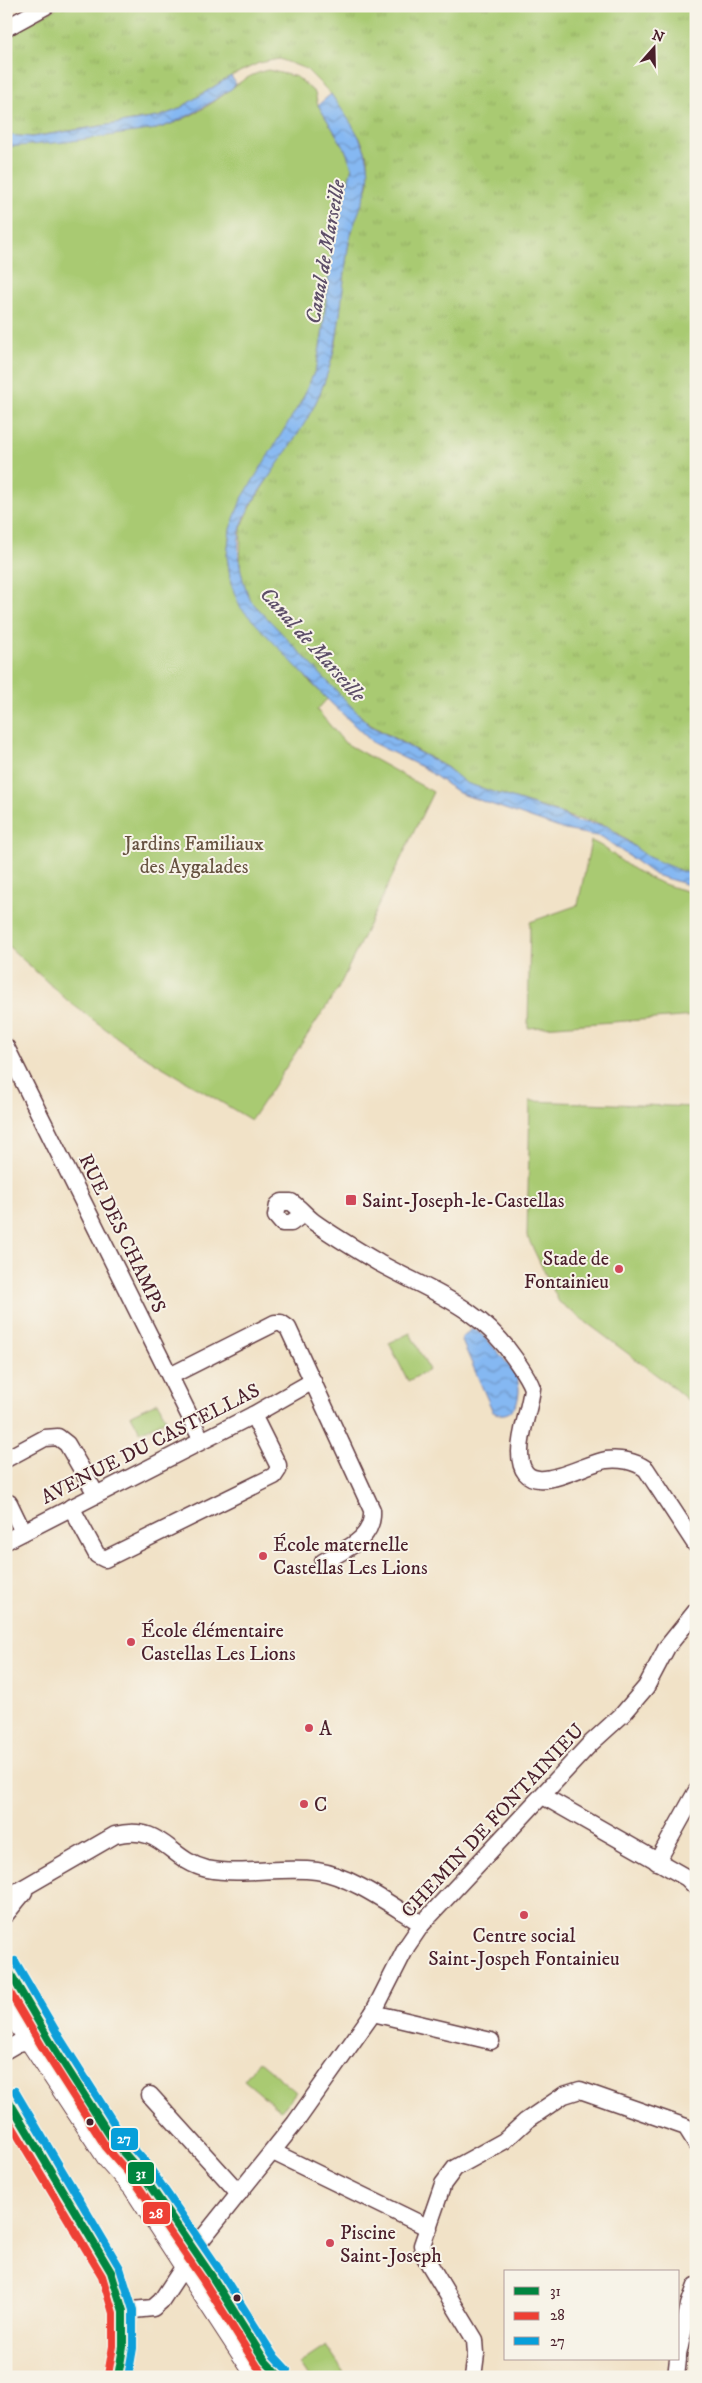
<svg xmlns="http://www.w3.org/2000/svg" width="702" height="2383" viewBox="0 0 702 2383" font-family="'IM FELL DW Pica',serif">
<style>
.grass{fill:url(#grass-tufts);stroke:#7a744e}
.garden{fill:#a9ca72;stroke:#7a744e}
.water{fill:url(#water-waves);stroke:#686c8e}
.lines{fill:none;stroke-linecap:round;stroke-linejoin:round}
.minor-casing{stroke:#633c42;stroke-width:19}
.major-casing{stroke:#633c42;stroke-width:22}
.minor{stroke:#fff;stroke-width:16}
.major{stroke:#fff;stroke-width:20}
.bus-1-casing{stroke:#f7f3e8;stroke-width:11}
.bus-2-casing{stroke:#f7f3e8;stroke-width:11}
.bus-3-casing{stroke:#f7f3e8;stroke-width:11}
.bus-1{stroke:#008540;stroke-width:8}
.bus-2{stroke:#ee3f34;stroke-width:8}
.bus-3{stroke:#079fda;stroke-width:8}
.poi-dot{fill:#d1495b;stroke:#f7f3e8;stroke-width:2}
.bus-dot{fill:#4a1f2b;stroke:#f7f3e8;stroke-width:2}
.labels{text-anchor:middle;stroke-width:4;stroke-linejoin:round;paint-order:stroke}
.park-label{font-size:20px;fill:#665240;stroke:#f7f3e8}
.poi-label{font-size:20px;fill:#4a1f2b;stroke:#f7f3e8;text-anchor:start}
.street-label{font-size:20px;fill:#4a1f2b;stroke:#f7f3e8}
.water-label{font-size:21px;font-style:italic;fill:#5c4d67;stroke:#f7f3e8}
.line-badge{stroke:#f7f3e8;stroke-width:2}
.badge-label{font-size:14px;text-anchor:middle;font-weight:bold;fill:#fff}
</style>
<defs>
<pattern id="grass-tufts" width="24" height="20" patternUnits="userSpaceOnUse" patternTransform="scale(1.25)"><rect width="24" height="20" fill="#a9ca72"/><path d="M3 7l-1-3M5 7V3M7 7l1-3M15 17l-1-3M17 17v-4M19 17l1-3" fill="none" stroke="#93ad63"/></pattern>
<pattern id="water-waves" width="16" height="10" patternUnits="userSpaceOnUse" patternTransform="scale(1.25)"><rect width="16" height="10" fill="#85b8f2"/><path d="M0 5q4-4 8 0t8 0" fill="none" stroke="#6f95c4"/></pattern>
</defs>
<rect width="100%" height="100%" fill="#f7f3e8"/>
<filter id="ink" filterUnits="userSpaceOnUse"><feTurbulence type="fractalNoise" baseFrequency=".02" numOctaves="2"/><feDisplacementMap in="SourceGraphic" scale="10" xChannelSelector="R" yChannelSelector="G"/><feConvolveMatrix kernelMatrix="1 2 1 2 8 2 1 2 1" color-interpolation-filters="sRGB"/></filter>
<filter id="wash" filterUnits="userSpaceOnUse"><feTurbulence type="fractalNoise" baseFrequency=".0096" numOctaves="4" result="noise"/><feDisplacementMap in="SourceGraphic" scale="20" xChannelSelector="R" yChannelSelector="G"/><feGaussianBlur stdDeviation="1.12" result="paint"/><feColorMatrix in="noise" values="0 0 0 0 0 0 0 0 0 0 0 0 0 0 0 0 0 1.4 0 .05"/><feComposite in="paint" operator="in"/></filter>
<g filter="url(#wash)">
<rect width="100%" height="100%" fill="#f1e2c7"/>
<path class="grass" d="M 60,6 L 696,6 L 696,875 C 679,872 659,864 645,855 C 632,846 622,834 608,827 C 594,820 579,822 563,814 L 464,783 L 448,768 L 369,724 L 339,695 L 251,601 L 245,588 L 240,572 L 241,528 L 253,502 L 314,406 L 324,383 L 336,343 L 348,247 L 356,215 L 368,186 L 368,159 L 361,140 L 331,94 L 306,69 L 280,59 L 259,63 L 231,76 L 177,110 L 158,117 L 31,137 L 6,135 L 6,37 Z"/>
<g class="garden">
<path d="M 268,70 L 297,77 L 315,93 L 318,105 L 345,149 L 352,167 L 333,241 L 322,337 L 316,368 L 302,400 L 230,529 L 227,556 L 231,584 L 309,681 L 327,699 L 317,710 L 345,743 L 433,792 L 338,989 L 251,1120 L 134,1050 L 68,1001 L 6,944 L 6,147 L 156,129 C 182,122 209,107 231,89 C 242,80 254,73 268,70 Z"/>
<path d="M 591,841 C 604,846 612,854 624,863 C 645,878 670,888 696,893 L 696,1016 L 528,1028 L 530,922 L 578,905 Z"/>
<path d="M 530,1101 L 696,1107 L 696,1407 L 670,1385 L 559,1302 L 527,1236 Z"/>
<path d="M 410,1333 L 429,1370 L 408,1381 L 389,1343 Z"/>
<path d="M 158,1402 L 166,1420 L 140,1432 L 131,1415 Z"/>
<path d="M 259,2061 L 296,2092 L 281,2111 L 244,2080 Z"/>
<path d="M 326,2346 L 347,2377 L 308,2377 L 299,2364 Z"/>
</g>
<g class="water">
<path d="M 231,76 L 236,84 L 231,89 C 207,105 184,121 156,129 L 65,142 L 6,147 L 6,135 L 32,137 L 158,117 L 177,110 Z"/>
<path d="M 331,94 C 349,121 376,152 367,187 C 362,208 351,226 348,248 C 341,294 341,339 324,383 C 312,417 289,447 269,477 C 258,493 247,509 241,527 C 235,549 241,581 251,601 L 369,725 L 446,767 L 466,783 L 564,815 L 575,821 L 607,826 L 648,857 L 681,871 L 696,875 L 696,887 L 655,875 L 602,837 L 565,830 L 459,793 L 424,768 L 373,743 L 327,699 L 240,607 L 231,584 L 227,556 L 230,529 L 241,500 L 302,400 L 316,368 L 322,337 L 333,241 L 352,167 L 345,149 L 318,105 Z"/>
<path d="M 473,1328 C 482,1332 510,1365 515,1374 C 525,1391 516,1423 493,1412 L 462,1341 L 462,1337 Z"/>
</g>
</g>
<g filter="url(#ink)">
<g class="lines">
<defs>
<g id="minor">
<path d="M 6,28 L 46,6"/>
<path d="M 6,1047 L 201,1439"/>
<path d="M 303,1214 L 291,1223 L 282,1223 L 276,1216 L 278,1205 L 282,1202 L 291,1202 C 300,1208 306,1216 314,1222 C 335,1237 357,1250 379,1263 C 432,1292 479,1306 515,1359 C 521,1368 528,1377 532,1388 C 530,1409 520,1431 520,1452 C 520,1505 579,1465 606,1460 C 619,1458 635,1461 646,1469 L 696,1545"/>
<path d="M 170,1376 L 275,1323 L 281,1323 L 288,1328 L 372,1510 C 374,1540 345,1549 323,1562"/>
<path d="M 6,1459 L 45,1438 L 58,1437 L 67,1444 L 96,1494"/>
<path d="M 9,1503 L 23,1532"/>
<path d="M 71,1507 L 97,1555 L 105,1559 L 274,1476 L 278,1470 L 278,1465 L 253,1415"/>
<path d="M 6,1541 L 253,1415 L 313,1381"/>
<path d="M 543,1796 L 687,1878 L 696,1887"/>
<path d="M 657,1862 L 696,1792"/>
<path d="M 6,1898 L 115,1835 C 163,1823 168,1860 207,1869 C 243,1876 282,1866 317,1871 C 352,1876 392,1906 422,1924"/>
<path d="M 6,1914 L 24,1892"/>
<path d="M 373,2013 L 491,2041"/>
<path d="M 6,2050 L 18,2043 L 31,2041"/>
<path d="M 150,2095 L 239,2193"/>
<path d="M 6,2096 L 111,2272 L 123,2311 L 123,2347 L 118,2377"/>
<path d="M 273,2152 L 429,2228"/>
<path d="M 123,2311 L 153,2308 L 161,2301 L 202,2239 L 295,2123 L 373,2013 L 407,1946 L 422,1924 L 590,1744 L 623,1714 L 646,1687 L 667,1647 L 696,1611"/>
<path d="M 678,2355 L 689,2305 L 696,2286"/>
<path d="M 473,2377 L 476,2354 L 475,2340 L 425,2257 L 422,2245 L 443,2184 L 455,2168 L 504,2141 L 526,2121 L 564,2095 L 580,2090 L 686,2127 L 696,2143"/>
<path d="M 676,2377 L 678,2359"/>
</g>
<g id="major">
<path d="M 6,1966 L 52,2045 L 114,2142 L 139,2170 L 211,2275 L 265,2361 L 280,2377"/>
<path d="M 6,2005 L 108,2159 L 133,2187 L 257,2377"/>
</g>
</defs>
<use href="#minor" class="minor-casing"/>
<use href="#major" class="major-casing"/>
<use href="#minor" class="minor"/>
<use href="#major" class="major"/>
<defs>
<g id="bus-1">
<path d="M 6,1966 L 52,2045 L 114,2142 L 139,2170 L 211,2275 L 265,2361 L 280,2377"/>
<path d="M 6,2096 L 111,2272 L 123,2311 L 123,2347 L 118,2377"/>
</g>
<g id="bus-2">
<path d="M 6,1986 L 44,2050 L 106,2147 L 131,2176 L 203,2280 L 257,2366 L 266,2377"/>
<path d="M 6,2116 L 102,2276 L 113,2313 L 113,2346 L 108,2375"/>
</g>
<g id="bus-3">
<path d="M 15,1961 L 61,2040 L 122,2136 L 147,2164 L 219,2269 L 273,2355 L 287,2370"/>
<path d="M 15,2091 L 120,2268 L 133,2310 L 133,2348 L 128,2377"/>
</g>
</defs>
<use href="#bus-1" class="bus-1-casing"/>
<use href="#bus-2" class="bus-2-casing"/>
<use href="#bus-3" class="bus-3-casing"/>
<use href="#bus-1" class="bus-1"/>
<use href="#bus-2" class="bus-2"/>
<use href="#bus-3" class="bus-3"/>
</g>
</g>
<g class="poi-dot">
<rect x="345" y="1194" width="12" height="12" rx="2.5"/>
<circle cx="619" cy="1269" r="5"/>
<circle cx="263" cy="1556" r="5"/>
<circle cx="131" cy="1642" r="5"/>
<circle cx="309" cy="1728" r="5"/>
<circle cx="304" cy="1804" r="5"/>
<circle cx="524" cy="1915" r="5"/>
<circle cx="330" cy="2243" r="5"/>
</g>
<g class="bus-dot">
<circle cx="90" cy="2122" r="4.5"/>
<circle cx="237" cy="2298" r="4.5"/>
</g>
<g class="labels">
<g class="park-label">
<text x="194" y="850">Jardins Familiaux<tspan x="194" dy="23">des Aygalades</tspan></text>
</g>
<g class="poi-label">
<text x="362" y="1207">Saint-Joseph-le-Castellas</text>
<text x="609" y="1265" text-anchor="end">Stade de<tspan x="609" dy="23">Fontainieu</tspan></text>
<text x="273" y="1551">École maternelle<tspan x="273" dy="23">Castellas Les Lions</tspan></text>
<text x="141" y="1637">École élémentaire<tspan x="141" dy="23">Castellas Les Lions</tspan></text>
<text x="319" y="1735">A</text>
<text x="314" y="1811">C</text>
<text x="524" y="1942" text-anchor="middle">Centre social<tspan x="524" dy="23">Saint-Jospeh Fontainieu</tspan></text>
<text x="340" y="2239">Piscine<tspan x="340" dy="23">Saint-Joseph</tspan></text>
</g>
<g class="street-label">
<text transform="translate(123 1233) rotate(64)" y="7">RUE DES CHAMPS</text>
<text transform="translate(150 1443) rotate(-27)" y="7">AVENUE DU CASTELLAS</text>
<text transform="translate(492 1820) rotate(-47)" y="7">CHEMIN DE FONTAINIEU</text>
</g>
<g class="water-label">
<text transform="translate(325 252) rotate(-80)" y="7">Canal de Marseille</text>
<text transform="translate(313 644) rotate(48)" y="7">Canal de Marseille</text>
</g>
</g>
<g class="line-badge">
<rect x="110" y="2127" width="29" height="24" rx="5" fill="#079fda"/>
<rect x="127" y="2161" width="28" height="24" rx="5" fill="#008540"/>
<rect x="142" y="2201" width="29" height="24" rx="5" fill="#ee3f34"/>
</g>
<g class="badge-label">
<text x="124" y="2143">27</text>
<text x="141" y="2178">31</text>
<text x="156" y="2218">28</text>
</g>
<rect width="702" height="2383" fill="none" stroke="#f7f3e8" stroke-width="25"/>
<rect x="504" y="2270" width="175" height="90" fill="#f7f3e8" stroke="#b29e9c"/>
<rect x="514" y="2287" width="25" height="8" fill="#008540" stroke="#b29e9c"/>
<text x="550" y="2296" font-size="15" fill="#4a1f2b">31</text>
<rect x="514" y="2312" width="25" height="8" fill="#ee3f34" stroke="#b29e9c"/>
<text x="550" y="2320" font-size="15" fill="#4a1f2b">28</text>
<rect x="514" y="2337" width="25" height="8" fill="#079fda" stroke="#b29e9c"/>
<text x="550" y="2346" font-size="15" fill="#4a1f2b">27</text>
<g transform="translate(654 48) rotate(20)" stroke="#f7f3e8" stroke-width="4" paint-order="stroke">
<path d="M0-4L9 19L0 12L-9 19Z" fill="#4a1f2b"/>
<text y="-8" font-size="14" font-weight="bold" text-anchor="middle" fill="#4a1f2b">N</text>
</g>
</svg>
